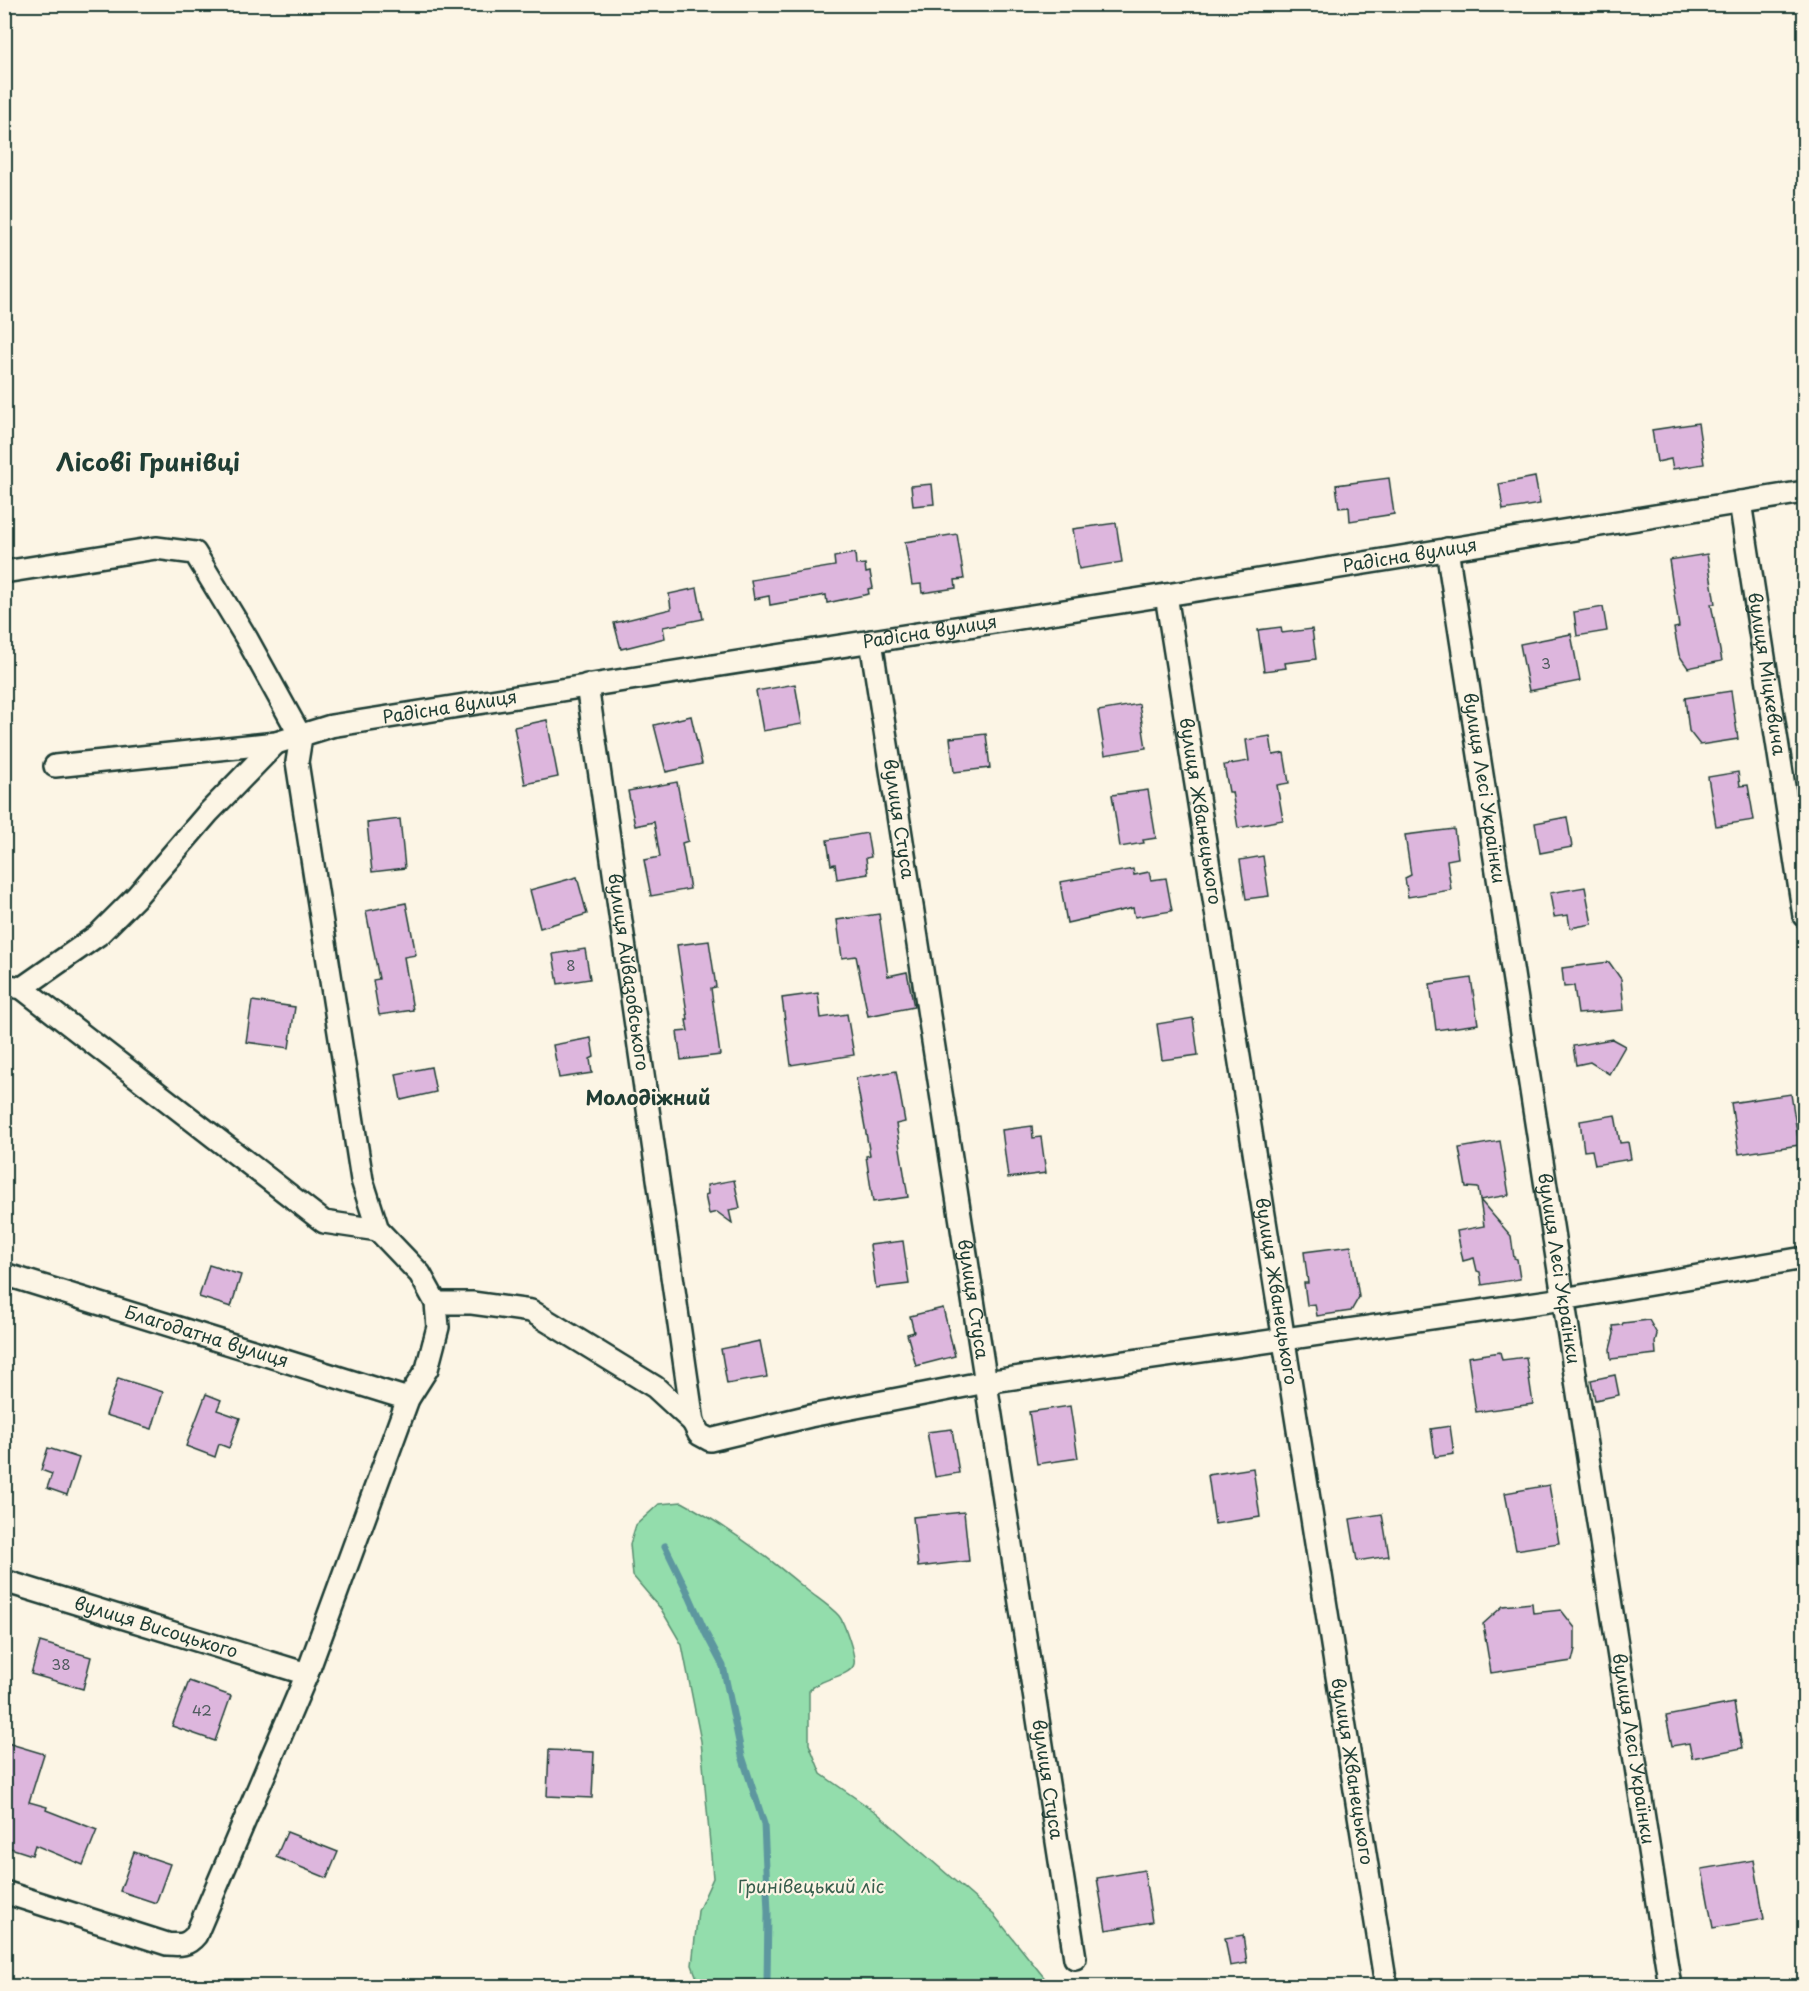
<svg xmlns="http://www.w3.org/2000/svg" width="1809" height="1991" viewBox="0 0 1809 1991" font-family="'Playpen Sans',sans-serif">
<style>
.green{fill:#93ddac;stroke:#598d70;stroke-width:1.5}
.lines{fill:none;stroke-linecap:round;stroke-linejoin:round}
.stream{stroke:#5d979f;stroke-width:7}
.building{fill:#ddb6dd;stroke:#1f3d34;stroke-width:1.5}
.street-casing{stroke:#1f3d34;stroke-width:26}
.street{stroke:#fcf5e5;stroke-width:21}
.labels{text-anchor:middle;stroke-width:4.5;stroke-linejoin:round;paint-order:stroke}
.number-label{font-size:15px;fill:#4e5b5e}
.street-label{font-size:18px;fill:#1f3d34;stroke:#fcf5e5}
.park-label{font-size:18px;fill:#365d4c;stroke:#fcf5e5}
.neighbourhood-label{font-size:20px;font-weight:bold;fill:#1f3d34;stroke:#fcf5e5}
.district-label{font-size:24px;font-weight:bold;fill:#1f3d34;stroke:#fcf5e5}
</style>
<rect width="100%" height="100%" fill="#fcf5e5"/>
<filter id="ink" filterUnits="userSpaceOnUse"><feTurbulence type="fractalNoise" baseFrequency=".0167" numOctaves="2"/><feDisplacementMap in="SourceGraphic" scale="12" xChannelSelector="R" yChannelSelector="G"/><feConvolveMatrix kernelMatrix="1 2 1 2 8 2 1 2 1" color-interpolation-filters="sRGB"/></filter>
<g filter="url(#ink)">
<path class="green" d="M 682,1502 C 727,1526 768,1557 807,1590 C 817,1598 830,1606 839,1616 C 844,1622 856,1656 854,1664 C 851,1677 821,1677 809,1691 L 809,1744 L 821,1774 L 877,1813 L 994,1915 L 1051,1986 L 700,1986 L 692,1965 L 698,1911 L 713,1878 L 701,1741 L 682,1645 L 661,1609 L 633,1576 L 630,1544 L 636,1525 L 659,1504 Z"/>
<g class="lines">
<path class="stream" d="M 665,1546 L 687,1591 L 706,1634 L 723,1666 L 742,1756 L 764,1824 L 768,1912 L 767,1982 L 769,1986"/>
</g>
<g class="building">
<path d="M 1698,423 L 1704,464 L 1673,469 L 1671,459 L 1657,462 L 1652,430 Z"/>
<path d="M 1535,477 L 1540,504 L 1503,510 L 1499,484 Z"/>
<path d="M 1389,478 L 1394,514 L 1350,521 L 1349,507 L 1339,508 L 1336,485 Z"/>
<path d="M 932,484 L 934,504 L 913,506 L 911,486 Z"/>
<path d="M 1116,523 L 1122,562 L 1079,569 L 1073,529 Z"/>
<path d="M 957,534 L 964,579 L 955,580 L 956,588 L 922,593 L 921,584 L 912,585 L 905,542 Z"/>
<path d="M 855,553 L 856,565 L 865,564 L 866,573 L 870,572 L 873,588 L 868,589 L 869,594 L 827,603 L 826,595 L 770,605 L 769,596 L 754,599 L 751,580 L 835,566 L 834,557 Z"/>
<path d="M 1707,554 L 1715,604 L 1711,604 L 1722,661 L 1688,668 L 1679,655 L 1674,628 L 1679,627 L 1669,560 Z"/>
<path d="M 697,588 L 703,619 L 663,627 L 665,638 L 621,649 L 614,623 L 671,609 L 669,594 Z"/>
<path d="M 1603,607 L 1607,631 L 1577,636 L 1574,612 Z"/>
<path d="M 1281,627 L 1282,633 L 1312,629 L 1316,659 L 1285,663 L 1286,668 L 1264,671 L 1258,630 Z"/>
<path d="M 1571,634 L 1580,681 L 1529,691 L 1520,644 Z"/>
<path d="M 795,684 L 802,724 L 763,731 L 756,691 Z"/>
<path d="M 1731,691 L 1738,739 L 1700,745 L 1689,731 L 1685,698 Z"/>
<path d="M 1139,704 L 1146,748 L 1105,755 L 1098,711 Z"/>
<path d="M 691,716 L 702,764 L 666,772 L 654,725 Z"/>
<path d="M 547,720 L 558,777 L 525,784 L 514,727 Z"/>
<path d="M 986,734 L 990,768 L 954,772 L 950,738 Z"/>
<path d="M 1270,736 L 1273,755 L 1284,753 L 1289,783 L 1277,785 L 1283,820 L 1238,828 L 1232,792 L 1229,792 L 1224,765 L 1249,761 L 1246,740 Z"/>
<path d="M 1738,772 L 1740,786 L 1748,785 L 1754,820 L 1716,826 L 1708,777 Z"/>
<path d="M 677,782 L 688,841 L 682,843 L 690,889 L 651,896 L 644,860 L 660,857 L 654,822 L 635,826 L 628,791 Z"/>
<path d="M 1148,790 L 1156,838 L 1143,840 L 1144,843 L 1120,847 L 1112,795 Z"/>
<path d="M 1567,817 L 1572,847 L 1540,853 L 1535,823 Z"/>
<path d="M 400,819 L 405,868 L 372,872 L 367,823 Z"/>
<path d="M 1454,829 L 1458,858 L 1447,860 L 1451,890 L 1408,897 L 1405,878 L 1411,875 L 1405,835 Z"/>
<path d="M 867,833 L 871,857 L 866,858 L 868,874 L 837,879 L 835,864 L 831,865 L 827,840 Z"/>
<path d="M 1263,856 L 1269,896 L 1246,899 L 1240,860 Z"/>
<path d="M 1133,869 L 1134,875 L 1149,872 L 1151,880 L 1166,878 L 1172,911 L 1135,917 L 1133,908 L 1067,923 L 1060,882 Z"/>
<path d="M 577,877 L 587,914 L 540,928 L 530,890 Z"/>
<path d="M 1585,887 L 1592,924 L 1570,928 L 1568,915 L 1554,917 L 1550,893 Z"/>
<path d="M 406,903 L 416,955 L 404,957 L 413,1010 L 379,1015 L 373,980 L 379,979 L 366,911 Z"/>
<path d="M 879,914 L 888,976 L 907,972 L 914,1007 L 868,1016 L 856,956 L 842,958 L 837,920 Z"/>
<path d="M 709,941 L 716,987 L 711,988 L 720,1055 L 681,1060 L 677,1032 L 688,1031 L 686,1020 L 688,1020 L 677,945 Z"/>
<path d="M 585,949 L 590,979 L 558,984 L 553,954 Z"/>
<path d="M 1609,962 L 1621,979 L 1624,1010 L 1578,1014 L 1574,986 L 1564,987 L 1562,968 Z"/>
<path d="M 1471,978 L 1478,1024 L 1436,1030 L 1430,984 Z"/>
<path d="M 818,993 L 821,1018 L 847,1014 L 854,1055 L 791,1065 L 782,998 Z"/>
<path d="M 252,1001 L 295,1007 L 289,1048 L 246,1042 Z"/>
<path d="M 1193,1018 L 1198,1055 L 1162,1060 L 1157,1024 Z"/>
<path d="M 591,1038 L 594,1057 L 590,1059 L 592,1073 L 559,1078 L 553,1045 Z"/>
<path d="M 1612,1039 L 1625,1046 L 1609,1074 L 1590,1062 L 1576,1065 L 1573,1046 Z"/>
<path d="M 431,1067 L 436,1092 L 401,1100 L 396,1074 Z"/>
<path d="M 896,1071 L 905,1122 L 896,1124 L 908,1197 L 873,1202 L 866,1156 L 870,1155 L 856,1078 Z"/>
<path d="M 1791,1094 L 1799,1145 L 1739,1154 L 1731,1103 Z"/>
<path d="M 1615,1115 L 1620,1143 L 1628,1142 L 1631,1159 L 1595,1165 L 1592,1150 L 1584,1151 L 1580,1121 Z"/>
<path d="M 1032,1126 L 1033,1138 L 1041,1137 L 1046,1173 L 1008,1178 L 1002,1130 Z"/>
<path d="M 1500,1141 L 1509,1195 L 1480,1200 L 1478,1188 L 1466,1187 L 1459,1148 Z"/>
<path d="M 734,1180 L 740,1208 L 729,1210 L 732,1223 L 717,1212 L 709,1214 L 705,1195 L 708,1194 L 707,1185 Z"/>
<path d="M 1480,1200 L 1511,1236 L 1514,1258 L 1517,1259 L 1520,1279 L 1482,1285 L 1480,1272 L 1477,1271 L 1474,1258 L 1463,1261 L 1457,1231 L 1484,1226 Z"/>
<path d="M 903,1241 L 909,1284 L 876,1288 L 870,1245 Z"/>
<path d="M 1351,1246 L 1359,1297 L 1351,1311 L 1317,1316 L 1315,1304 L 1307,1305 L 1304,1283 L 1308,1283 L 1304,1252 Z"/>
<path d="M 209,1265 L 241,1275 L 231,1307 L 199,1297 Z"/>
<path d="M 943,1308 L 955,1356 L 916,1366 L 907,1334 L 914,1332 L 910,1316 Z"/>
<path d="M 1649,1320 L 1657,1334 L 1655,1342 L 1656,1354 L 1611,1359 L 1610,1349 L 1614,1334 L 1613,1326 L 1622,1325 L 1623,1323 Z"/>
<path d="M 760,1341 L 767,1377 L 727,1384 L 721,1349 Z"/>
<path d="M 1500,1352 L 1502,1360 L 1526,1357 L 1533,1404 L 1476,1412 L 1468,1357 Z"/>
<path d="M 1615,1375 L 1619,1395 L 1595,1400 L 1591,1380 Z"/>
<path d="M 118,1378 L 163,1392 L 152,1429 L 106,1415 Z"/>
<path d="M 206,1394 L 221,1400 L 217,1410 L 240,1418 L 229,1448 L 219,1444 L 215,1457 L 186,1446 Z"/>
<path d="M 1070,1406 L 1078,1458 L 1037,1464 L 1029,1412 Z"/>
<path d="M 1450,1426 L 1454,1454 L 1435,1457 L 1431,1429 Z"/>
<path d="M 952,1429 L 959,1473 L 935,1477 L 927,1432 Z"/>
<path d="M 48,1448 L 79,1458 L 67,1495 L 47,1488 L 52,1474 L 41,1470 Z"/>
<path d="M 1253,1468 L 1260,1517 L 1215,1524 L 1208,1475 Z"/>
<path d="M 1549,1485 L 1559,1543 L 1516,1550 L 1505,1493 Z"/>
<path d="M 964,1512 L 969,1561 L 918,1567 L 913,1517 Z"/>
<path d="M 1382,1514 L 1389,1556 L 1357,1561 L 1350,1519 Z"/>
<path d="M 1532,1603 L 1533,1613 L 1561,1610 L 1575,1628 L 1575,1649 L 1572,1661 L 1491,1673 L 1483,1624 L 1503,1606 Z"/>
<path d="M 40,1642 L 91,1657 L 83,1689 L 31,1674 Z"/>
<path d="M 189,1681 L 231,1696 L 215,1741 L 172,1726 Z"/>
<path d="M 1734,1703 L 1742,1748 L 1692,1758 L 1689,1743 L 1672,1746 L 1666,1716 Z"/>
<path d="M 4,1742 L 44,1754 L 29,1802 L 47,1807 L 46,1810 L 97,1830 L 83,1865 L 35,1845 L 32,1855 L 4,1846 Z"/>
<path d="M 549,1750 L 594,1752 L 592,1798 L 547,1796 Z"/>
<path d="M 287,1832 L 338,1852 L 327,1878 L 276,1857 Z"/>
<path d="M 134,1852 L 170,1864 L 156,1903 L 120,1891 Z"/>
<path d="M 1754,1860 L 1764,1919 L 1713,1928 L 1702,1869 Z"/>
<path d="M 1144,1870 L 1152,1922 L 1106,1930 L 1097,1878 Z"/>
<path d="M 1243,1935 L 1247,1963 L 1230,1966 L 1225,1938 Z"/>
</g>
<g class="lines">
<defs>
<g id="street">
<path id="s1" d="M 1740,502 L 1804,916"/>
<path id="s2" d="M 1447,549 L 1670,1986"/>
<path d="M 4,572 L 156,548 L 195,553 L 247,639 L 301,737 L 297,762 L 362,1180 L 378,1230 L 420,1274 L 436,1303 L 438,1327 L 427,1369 L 408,1399 L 307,1674 L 196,1935 C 187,1946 180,1945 167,1944 L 4,1892"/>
<path id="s3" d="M 1166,595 L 1386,1986"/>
<path id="s4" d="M 871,641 L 1075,1958"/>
<path id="s5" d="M 587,685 L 693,1422 L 699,1434 L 710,1440 L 810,1416 L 986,1382 L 1563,1299 L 1804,1258"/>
<path id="s6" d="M 55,766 L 276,743 L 331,726 L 1166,595 L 1804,492"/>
<path d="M 4,985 L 22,988 L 324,1222 L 378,1230"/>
<path d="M 22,988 L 98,935 L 136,897 L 208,813 L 276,743"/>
<path id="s7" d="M 4,1274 L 408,1399"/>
<path d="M 436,1303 L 472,1303 L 531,1311 L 655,1387 L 693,1422"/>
<path id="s8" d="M 4,1581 L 307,1674"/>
</g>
</defs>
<use href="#street" class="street-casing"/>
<use href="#street" class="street"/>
</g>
</g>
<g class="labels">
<g class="number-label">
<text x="1546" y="669">3</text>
<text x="571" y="971">8</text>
<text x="61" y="1670">38</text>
<text x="202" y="1716">42</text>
</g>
<g class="street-label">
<text dy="6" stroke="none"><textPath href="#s6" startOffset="1372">Радісна вулиця</textPath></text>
<text dy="6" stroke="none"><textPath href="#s6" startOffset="886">Радісна вулиця</textPath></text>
<text dy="6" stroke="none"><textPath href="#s1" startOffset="174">вулиця Міцкевича</textPath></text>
<text dy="6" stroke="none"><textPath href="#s6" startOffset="400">Радісна вулиця</textPath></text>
<text dy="6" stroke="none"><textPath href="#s2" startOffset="242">вулиця Лесі Українки</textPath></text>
<text dy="6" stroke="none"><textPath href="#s3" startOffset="219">вулиця Жванецького</textPath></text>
<text dy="6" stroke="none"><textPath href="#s4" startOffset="180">вулиця Стуса</textPath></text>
<text dy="6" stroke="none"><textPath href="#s5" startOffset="290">вулиця Айвазовського</textPath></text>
<text dy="6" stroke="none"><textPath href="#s2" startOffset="728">вулиця Лесі Українки</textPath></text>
<text dy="6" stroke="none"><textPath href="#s3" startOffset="705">вулиця Жванецького</textPath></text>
<text dy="6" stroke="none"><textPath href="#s4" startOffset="666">вулиця Стуса</textPath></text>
<text dy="6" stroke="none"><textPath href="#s7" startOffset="212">Благодатна вулиця</textPath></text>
<text dy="6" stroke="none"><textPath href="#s8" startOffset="159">вулиця Висоцького</textPath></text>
<text dy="6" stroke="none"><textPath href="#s2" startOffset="1214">вулиця Лесі Українки</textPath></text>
<text dy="6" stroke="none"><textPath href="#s3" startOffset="1191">вулиця Жванецького</textPath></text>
<text dy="6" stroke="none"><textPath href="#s4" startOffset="1152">вулиця Стуса</textPath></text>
</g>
<g class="park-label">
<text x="811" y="1893">Гринівецький ліс</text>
</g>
<g class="neighbourhood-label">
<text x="648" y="1105">Молодіжний</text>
</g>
<g class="district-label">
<text x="148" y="471">Лісові Гринівці</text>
</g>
</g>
<rect width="1809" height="1991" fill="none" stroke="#fcf5e5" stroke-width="24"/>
<rect x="12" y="12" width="1785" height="1967" fill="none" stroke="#1f3d34" stroke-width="2" filter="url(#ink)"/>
</svg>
